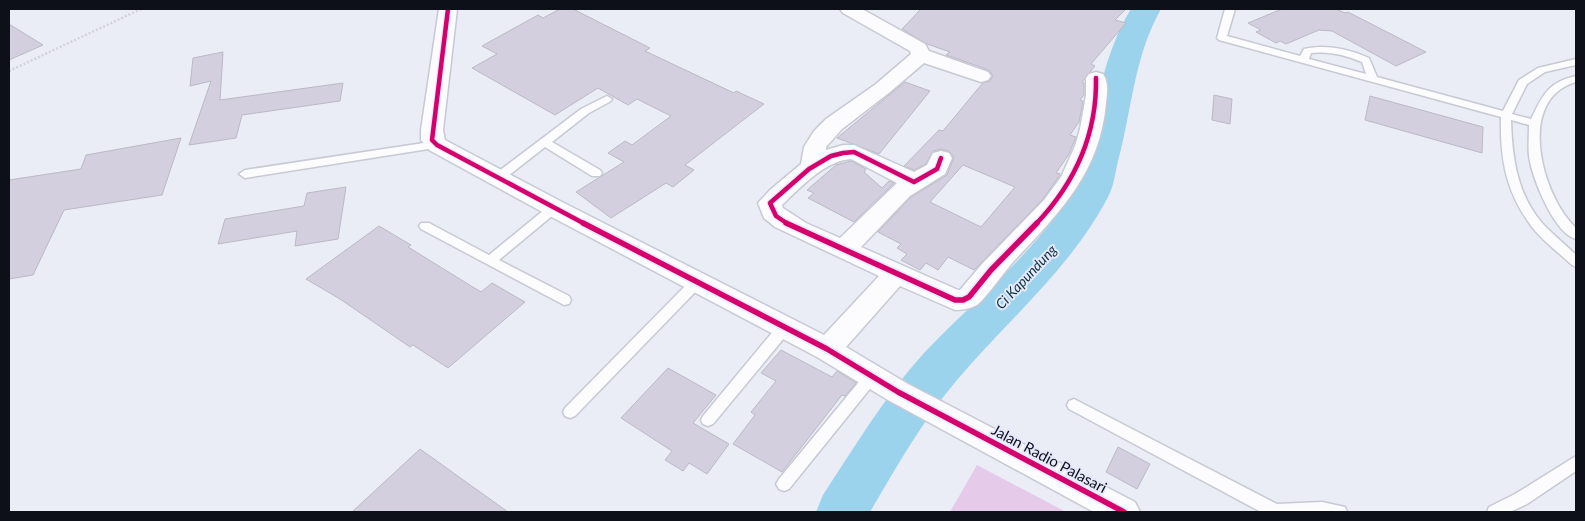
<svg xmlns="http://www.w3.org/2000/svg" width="1585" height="521" viewBox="0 0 1585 521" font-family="Lato,sans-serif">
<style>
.green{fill:#e5cae9}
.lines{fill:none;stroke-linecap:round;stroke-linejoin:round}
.river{fill:#9bd3ec;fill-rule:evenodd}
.building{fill:#d3cfdf;stroke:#bbb9c3;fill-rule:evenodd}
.service-casing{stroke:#c7c9d3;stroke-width:3}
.minor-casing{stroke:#c7c9d3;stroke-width:3}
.path{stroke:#d3d4d7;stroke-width:2.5;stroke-dasharray:2 2;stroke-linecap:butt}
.service{fill:#fcfcfe;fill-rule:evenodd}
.minor{fill:#fcfcfe;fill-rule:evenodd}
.cycleway-far1-casing{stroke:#e5e9fb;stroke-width:7}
.cycleway-casing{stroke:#e5e9fb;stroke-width:9}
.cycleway-far1{stroke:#d6006c;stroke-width:4.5}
.cycleway{stroke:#d6006c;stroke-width:5.5}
.labels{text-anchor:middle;stroke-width:4;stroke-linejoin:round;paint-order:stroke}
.water-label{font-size:14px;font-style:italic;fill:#0b313e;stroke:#e5e9fb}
.near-street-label{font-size:15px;fill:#0d0f19;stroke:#e5e9fb}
</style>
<rect width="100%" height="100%" fill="#eaecf6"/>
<path class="green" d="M 977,465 L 1066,512 L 950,512 Z"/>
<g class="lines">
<path class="river" d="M 1131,9 L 1161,9 C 1134,56 1132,110 1118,161 C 1115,173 1114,186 1108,197 C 1071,268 1008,320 957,380 C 923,420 897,466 870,512 L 816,512 L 823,495 C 855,446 885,396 924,353 C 973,301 1032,256 1070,195 C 1077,184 1079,168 1083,156 C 1098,106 1103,54 1131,9 Z"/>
</g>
<g class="building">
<path d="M 560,9 L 573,9 L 650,48 L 645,51 L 734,93 L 736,91 L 764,104 L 685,165 L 694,170 L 673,187 L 666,183 L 611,218 L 576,192 L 624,162 L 608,153 L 625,141 L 632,145 L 671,116 L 637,99 L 628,105 L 598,88 L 555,115 L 472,68 L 497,54 L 482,46 L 538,15 L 543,18 Z"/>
<path d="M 921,9 L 1126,9 L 1115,20 L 1126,23 L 1091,64 L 1095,66 L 1082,82 L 1084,83 L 1084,95 L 1080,100 L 1083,101 L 1079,122 L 1070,135 L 1076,137 L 1069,154 L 1056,173 L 1060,174 L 1059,176 L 1043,199 L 974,270 L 948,257 L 938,270 L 926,263 L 920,270 L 901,260 L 907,254 L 897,248 L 901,244 L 878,232 L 911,197 L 947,175 L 954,157 L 949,151 L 941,149 L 933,151 L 926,164 L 914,170 L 904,166 L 939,130 L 943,131 L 976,91 L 983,83 L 990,81 L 993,76 L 989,70 L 946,55 L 950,52 L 927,44 L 902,29 ZM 963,165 L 1015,187 L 981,227 L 930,202 Z"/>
<path d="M 1282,9 L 1336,9 L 1345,13 L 1348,12 L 1426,52 L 1396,66 L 1332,31 L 1319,30 L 1286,44 L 1280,41 L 1276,43 L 1256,32 L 1261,30 L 1248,23 Z"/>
<path d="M 9,24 L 43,45 L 9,60 Z"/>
<path d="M 223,52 L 220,100 L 343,83 L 340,101 L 242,115 L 236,138 L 189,145 L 211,81 L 190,86 L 193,58 Z"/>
<path d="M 905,82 L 930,91 L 879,154 L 837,138 Z"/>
<path d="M 1214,95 L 1232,99 L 1230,124 L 1212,120 Z"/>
<path d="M 1370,96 L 1483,127 L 1482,153 L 1365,120 Z"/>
<path d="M 181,138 L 162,195 L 64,210 L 33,275 L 9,279 L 9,180 L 81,169 L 86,155 Z"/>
<path d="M 851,161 L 866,169 L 864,172 L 882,188 L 889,181 L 894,183 L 854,222 L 808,198 L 814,193 L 807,190 L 836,165 Z"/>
<path d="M 346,187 L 338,239 L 295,246 L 297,231 L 218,244 L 225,219 L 304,206 L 307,193 Z"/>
<path d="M 379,226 L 411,245 L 408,247 L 481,292 L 492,283 L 525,302 L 448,368 L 413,345 L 410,347 L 340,299 L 306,279 Z"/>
<path d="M 781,350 L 832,377 L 837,371 L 856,383 L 845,396 L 842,395 L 782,472 L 733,444 L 755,415 L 751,412 L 776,381 L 761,373 Z"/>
<path d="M 668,368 L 716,395 L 693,423 L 729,444 L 707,474 L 689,463 L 683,471 L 665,460 L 672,451 L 621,418 Z"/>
<path d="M 1118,447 L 1150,464 L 1137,489 L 1106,472 Z"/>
<path d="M 420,449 L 508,512 L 352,512 Z"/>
</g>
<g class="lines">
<defs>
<g id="service">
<path d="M 1225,9 L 1235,9 L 1227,36 L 1300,56 L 1304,49 C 1326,44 1349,49 1369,58 L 1377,77 L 1503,111 L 1519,80 L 1538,68 L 1576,59 L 1576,65 L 1545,72 L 1527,84 L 1512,114 L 1531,119 C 1543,95 1548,82 1576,76 L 1576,82 C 1515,99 1542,197 1576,228 L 1576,239 C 1554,233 1532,178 1529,156 C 1528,146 1529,135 1529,125 L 1511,120 C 1512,157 1517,194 1542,223 C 1552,234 1565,244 1576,255 L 1576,267 L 1572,265 C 1559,253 1543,241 1532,227 C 1506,192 1500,160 1501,117 L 1219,40 L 1217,38 ZM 1311,53 C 1329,51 1345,55 1362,62 L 1366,74 L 1309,59 Z"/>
<path d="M 607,96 L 612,99 L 611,101 L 589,113 L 552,142 L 600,170 L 602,173 L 600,176 L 592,176 L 545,147 L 503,180 L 495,180 L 493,177 L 495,174 L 581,109 Z"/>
<path d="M 437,141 L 441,143 L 442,145 L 441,147 L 245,178 L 239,174 L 245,170 Z"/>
<path d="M 554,204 L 558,205 L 560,208 L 558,211 L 499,260 L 569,296 L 571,300 L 569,304 L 564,305 L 421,229 L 419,226 L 421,223 L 429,223 L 489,255 L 550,205 Z"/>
<path d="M 697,277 L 702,279 L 703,282 L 702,285 L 575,416 L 570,418 L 565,416 L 563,412 L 565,408 L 692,279 Z"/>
<path d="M 785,322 L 790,323 L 792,327 L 790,331 L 713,424 L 708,426 L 703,424 L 701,420 L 703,416 L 780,323 Z"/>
<path d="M 872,370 L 877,372 L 879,376 L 877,380 L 789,489 L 784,491 L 779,489 L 776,484 L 779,479 L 867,372 Z"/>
<path d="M 1074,399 L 1277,504 L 1322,502 L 1345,507 L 1347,512 L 1261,512 L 1069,409 L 1067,405 L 1069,401 Z"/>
<path d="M 1576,456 L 1576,471 L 1527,504 L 1510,512 L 1487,512 L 1489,507 L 1515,494 Z"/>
</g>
<path id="minor" d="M 439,9 L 457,9 L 443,130 L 445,140 L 562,202 L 824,335 L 879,276 L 775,227 L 764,218 L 758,203 L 770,190 L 801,164 L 804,147 L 814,131 L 826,119 L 876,84 L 911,54 L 910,51 L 843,13 L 840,9 L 862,9 L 925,44 L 929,51 L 988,72 L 991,76 L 988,80 L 981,82 L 924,63 L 890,92 L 842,129 L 826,147 L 826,150 L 843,145 L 854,145 L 914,172 L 927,165 L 933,153 L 941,151 L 949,153 L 952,158 L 945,174 L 910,196 L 861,247 L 958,290 L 960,290 L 982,264 L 1044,200 L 1061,177 L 1075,146 L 1080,129 L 1086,95 L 1086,78 L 1089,74 L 1096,72 L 1103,74 C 1109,82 1107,94 1106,103 C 1100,173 1059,213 1014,261 C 1005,271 986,298 977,305 C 970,309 962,310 955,310 L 900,286 L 846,347 L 908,384 L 1135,502 L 1140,512 L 1094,512 L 888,400 L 817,357 L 546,214 L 429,150 L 421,140 L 421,130 ZM 851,159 L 897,183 L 840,238 L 806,223 L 783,208 L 782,205 C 800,188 824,161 851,159 Z"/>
</defs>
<use href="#service" class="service-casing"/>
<use href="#minor" class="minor-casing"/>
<path class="path" d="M 9,71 L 141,9"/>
<use href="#service" class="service"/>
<use href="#minor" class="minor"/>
<defs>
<g id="cycleway-far1">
<path d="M 448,9 L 432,140 L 437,145 L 585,224"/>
<path d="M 788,224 L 776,216 L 770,203 L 809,169 L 831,156 L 843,153 L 854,152 L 914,182 L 937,169 L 941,158"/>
<path d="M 1036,224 C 1075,183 1097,135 1096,78"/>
</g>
<g id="cycleway">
<path d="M 583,223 L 827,349 L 898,392 L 1124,512"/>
<path d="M 786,223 L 955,300 L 963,300 L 969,297 L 991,270 L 1037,223"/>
</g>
</defs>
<use href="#cycleway-far1" class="cycleway-far1-casing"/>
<use href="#cycleway" class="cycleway-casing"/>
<use href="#cycleway-far1" class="cycleway-far1"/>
<use href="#cycleway" class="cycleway"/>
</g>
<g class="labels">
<g class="water-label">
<text transform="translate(1026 277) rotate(-47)" y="5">Ci Kapundung</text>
</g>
<g class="near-street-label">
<text transform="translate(1049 459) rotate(28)" y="5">Jalan Radio Palasari</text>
</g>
</g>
<rect width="1585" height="521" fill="none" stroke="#0d0f19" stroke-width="20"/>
</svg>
